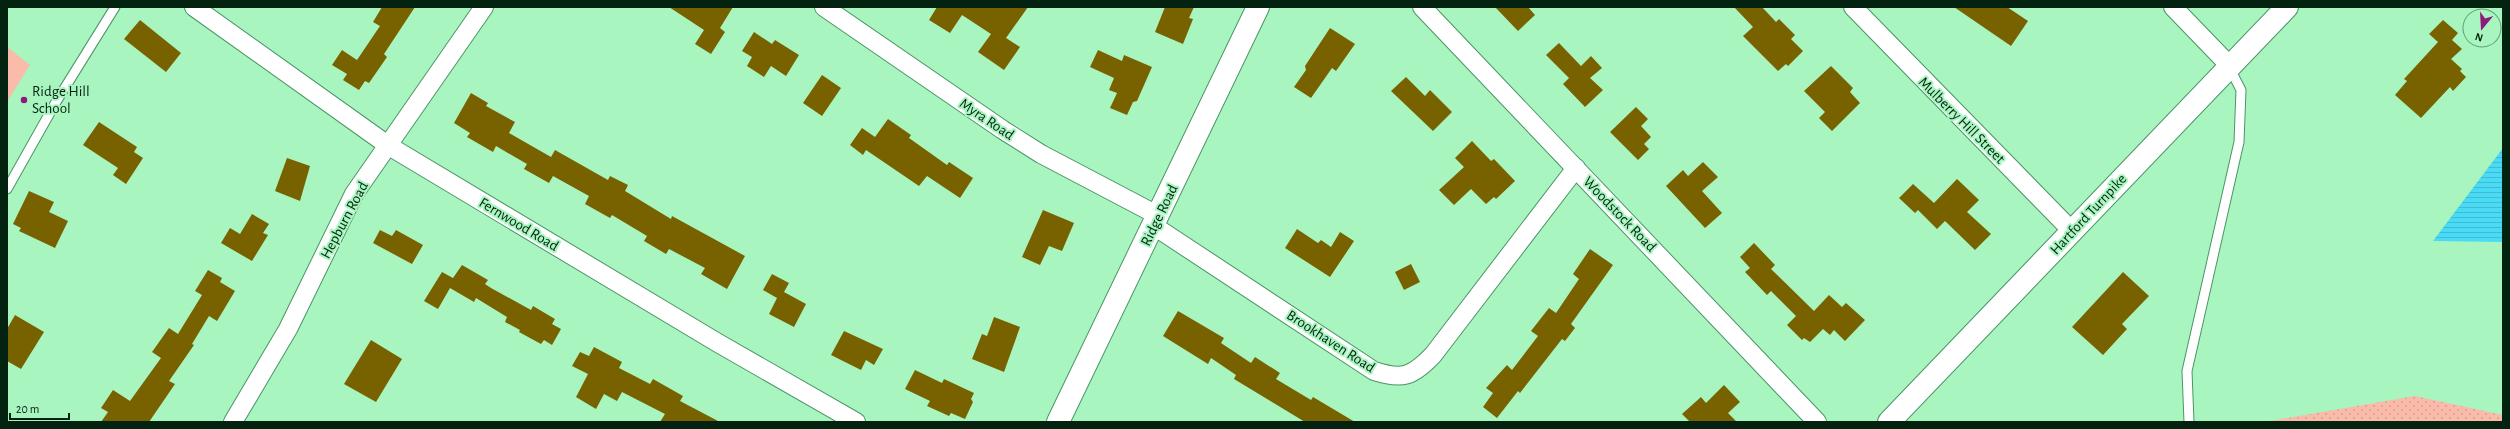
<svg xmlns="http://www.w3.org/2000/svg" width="2510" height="429" viewBox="0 0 2510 429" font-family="'Alegreya Sans',sans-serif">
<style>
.grass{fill:url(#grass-dots)}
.park{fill:#fbbbab}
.water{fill:url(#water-rules)}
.building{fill:#786200}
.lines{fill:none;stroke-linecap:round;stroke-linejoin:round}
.service-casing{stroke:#4b9566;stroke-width:11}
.minor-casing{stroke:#4b9566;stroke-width:20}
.secondary-casing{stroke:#4b9566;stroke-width:24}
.service{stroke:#fff;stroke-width:9}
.minor{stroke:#fff;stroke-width:18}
.secondary{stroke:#fff;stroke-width:22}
.poi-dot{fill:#8c1b7e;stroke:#a8f5c0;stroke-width:1.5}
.labels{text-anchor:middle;stroke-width:4;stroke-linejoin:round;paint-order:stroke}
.poi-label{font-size:15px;fill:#032310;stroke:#a8f5c0;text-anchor:start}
.street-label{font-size:15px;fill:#032310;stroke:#a8f5c0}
</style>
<defs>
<pattern id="grass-dots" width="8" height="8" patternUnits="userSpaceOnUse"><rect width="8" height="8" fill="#fbbbab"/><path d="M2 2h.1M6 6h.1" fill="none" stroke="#d6a092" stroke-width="1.8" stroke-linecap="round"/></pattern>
<pattern id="water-rules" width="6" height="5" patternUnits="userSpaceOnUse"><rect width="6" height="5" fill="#4adaf6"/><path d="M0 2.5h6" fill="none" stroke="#3fbbd2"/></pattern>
</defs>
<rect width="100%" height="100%" fill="#a8f5c0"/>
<path class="grass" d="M 2415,396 L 2503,415 L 2503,422 L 2264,422 Z"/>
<path class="park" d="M 7,47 L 30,65 L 7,102 Z"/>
<path class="water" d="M 2503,148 L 2503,242 L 2433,241 Z"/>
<g class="building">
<path d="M 382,7 L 415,7 L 384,54 L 387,57 L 369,83 L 365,81 L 359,90 L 343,80 L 347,74 L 332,65 L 342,50 L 357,60 L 380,26 L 373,22 Z"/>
<path d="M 669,7 L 733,7 L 720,28 L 725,32 L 711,54 L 695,44 L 704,30 Z"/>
<path d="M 937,7 L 1028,7 L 1006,38 L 1020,47 L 1004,70 L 978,52 L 991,34 L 962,15 L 950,33 L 929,20 Z"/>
<path d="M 1165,7 L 1194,7 L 1189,18 L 1193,19 L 1183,44 L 1155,32 Z"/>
<path d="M 1495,7 L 1528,7 L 1535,15 L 1518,31 Z"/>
<path d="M 1734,7 L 1762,7 L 1776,22 L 1779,19 L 1795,35 L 1791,39 L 1803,51 L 1788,66 L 1786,64 L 1778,71 L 1743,36 L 1753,27 Z"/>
<path d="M 1954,7 L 2007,7 L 2028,21 L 2011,46 Z"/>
<path d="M 140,20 L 181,53 L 166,72 L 124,39 Z"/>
<path d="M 2443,20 L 2458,33 L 2452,40 L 2462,49 L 2451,59 L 2462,69 L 2460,71 L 2466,77 L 2453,91 L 2450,87 L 2421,118 L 2395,95 L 2407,81 L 2404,79 L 2438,42 L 2429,34 Z"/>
<path d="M 1330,28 L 1355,44 L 1336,71 L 1332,68 L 1311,98 L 1294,87 L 1306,70 L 1305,66 Z"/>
<path d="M 754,32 L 772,44 L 775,40 L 799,55 L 786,76 L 771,66 L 764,77 L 747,66 L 752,57 L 742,51 Z"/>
<path d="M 1559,43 L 1581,66 L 1591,56 L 1602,68 L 1590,78 L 1603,90 L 1585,107 L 1563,84 L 1569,78 L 1546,55 Z"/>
<path d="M 1098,50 L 1122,61 L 1124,55 L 1152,67 L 1137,101 L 1133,102 L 1127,115 L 1110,108 L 1117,93 L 1109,90 L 1114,78 L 1090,67 Z"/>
<path d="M 1831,66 L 1853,88 L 1850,92 L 1860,103 L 1832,131 L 1819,118 L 1825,112 L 1804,91 Z"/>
<path d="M 822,75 L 841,88 L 822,116 L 803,103 Z"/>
<path d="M 1406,77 L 1425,96 L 1430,90 L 1452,112 L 1433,131 L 1391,91 Z"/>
<path d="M 471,93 L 488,103 L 486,106 L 515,122 L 509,133 L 551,157 L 555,150 L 608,180 L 610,176 L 628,185 L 625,191 L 671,219 L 672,216 L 745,256 L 727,289 L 701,274 L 705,268 L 669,249 L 666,254 L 644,241 L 647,236 L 612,215 L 610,218 L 585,204 L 589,196 L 553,176 L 549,183 L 524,169 L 527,164 L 496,146 L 493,152 L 467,137 L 470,133 L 454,123 Z"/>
<path d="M 1636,107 L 1648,119 L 1641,126 L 1651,137 L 1644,144 L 1649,149 L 1638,160 L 1610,132 Z"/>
<path d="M 888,119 L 911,135 L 909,138 L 947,165 L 949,162 L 973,178 L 960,198 L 927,176 L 919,186 L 866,150 L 863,155 L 850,145 L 862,128 L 875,137 Z"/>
<path d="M 99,122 L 137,147 L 134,152 L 143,158 L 126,184 L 113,175 L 118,168 L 83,145 Z"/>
<path d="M 1472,141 L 1491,161 L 1494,159 L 1515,181 L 1496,199 L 1494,197 L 1486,204 L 1471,189 L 1454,205 L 1439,190 L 1464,167 L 1455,158 Z"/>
<path d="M 287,158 L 310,166 L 300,201 L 275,191 Z"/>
<path d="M 1703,162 L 1718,177 L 1702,191 L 1722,213 L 1705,228 L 1666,186 L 1683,170 L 1688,176 Z"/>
<path d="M 1957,179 L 1979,200 L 1967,212 L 1991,234 L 1975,250 L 1945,221 L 1937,229 L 1918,210 L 1915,213 L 1899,198 L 1913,184 L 1934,203 Z"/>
<path d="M 29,191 L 54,202 L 49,212 L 68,221 L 55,248 L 19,231 L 21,228 L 13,224 Z"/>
<path d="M 1043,210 L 1074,223 L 1062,251 L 1049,246 L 1040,265 L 1022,257 Z"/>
<path d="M 252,214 L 269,224 L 263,233 L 268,235 L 252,261 L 221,243 L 230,228 L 240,234 Z"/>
<path d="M 1297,229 L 1318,243 L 1321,240 L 1331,247 L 1340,232 L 1354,241 L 1330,277 L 1285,248 Z"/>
<path d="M 380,230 L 392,236 L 396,230 L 423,245 L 412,264 L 373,243 Z"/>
<path d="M 1754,243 L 1775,265 L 1771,269 L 1814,311 L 1829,295 L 1842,307 L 1846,303 L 1865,320 L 1845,341 L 1834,330 L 1830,335 L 1823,329 L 1810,342 L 1804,338 L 1802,340 L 1787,325 L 1796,316 L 1771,291 L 1767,295 L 1745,272 L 1750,268 L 1740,257 Z"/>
<path d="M 1590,249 L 1613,265 L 1571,324 L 1575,328 L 1565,341 L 1562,339 L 1520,393 L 1518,391 L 1497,418 L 1483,407 L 1493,393 L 1486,388 L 1507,365 L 1512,370 L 1538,336 L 1531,331 L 1549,308 L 1556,313 L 1579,279 L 1573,274 Z"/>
<path d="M 1411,264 L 1420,282 L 1404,290 L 1395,272 Z"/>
<path d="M 462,265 L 488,280 L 485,284 L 491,288 L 531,310 L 533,306 L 555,319 L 552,324 L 561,329 L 552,345 L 544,340 L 541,344 L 519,332 L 520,330 L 505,322 L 507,317 L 476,298 L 474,302 L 450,288 L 438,309 L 424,301 L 442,272 L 453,278 Z"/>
<path d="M 208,270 L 222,278 L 220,282 L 235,291 L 217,321 L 209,316 L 192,344 L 194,345 L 169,381 L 175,384 L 149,422 L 101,422 L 108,412 L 101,408 L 113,390 L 130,401 L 161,358 L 152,352 L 169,328 L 178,334 L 202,295 L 195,291 Z"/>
<path d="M 2123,272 L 2149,296 L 2122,324 L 2127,329 L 2103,355 L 2072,327 Z"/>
<path d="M 772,274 L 789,283 L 784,292 L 806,304 L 794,327 L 769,314 L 777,298 L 763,290 Z"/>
<path d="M 1178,311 L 1224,338 L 1221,343 L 1251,363 L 1255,357 L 1280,373 L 1276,379 L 1311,400 L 1313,397 L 1355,422 L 1305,422 L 1234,379 L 1236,375 L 1211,358 L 1208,364 L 1163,336 Z"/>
<path d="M 15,315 L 44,332 L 21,369 L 7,361 L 7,329 Z"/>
<path d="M 994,317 L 1020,327 L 1004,372 L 972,359 L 982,334 L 987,336 Z"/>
<path d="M 844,331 L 883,349 L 874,365 L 866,360 L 861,370 L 831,355 Z"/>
<path d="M 371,340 L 402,359 L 376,402 L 344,384 Z"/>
<path d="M 594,347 L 622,362 L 619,368 L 650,384 L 653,379 L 683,396 L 680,401 L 720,422 L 660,422 L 665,414 L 622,392 L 617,401 L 604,394 L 596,409 L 576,397 L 588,374 L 572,366 L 580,352 L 589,356 Z"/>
<path d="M 915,370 L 942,383 L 944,379 L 974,393 L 971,399 L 973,402 L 965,419 L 951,413 L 949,416 L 927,406 L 930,401 L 905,389 Z"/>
<path d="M 1724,385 L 1740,402 L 1728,413 L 1737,422 L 1690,422 L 1682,414 L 1701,397 L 1706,403 Z"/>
</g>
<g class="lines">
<defs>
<g id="service">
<path d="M 7,189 L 56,102 L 115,7"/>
<path d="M 2189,422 L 2187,371 L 2239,142 L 2241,90 L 2229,67"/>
</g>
<g id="minor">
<path d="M 194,7 L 389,146 L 718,343 L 856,422"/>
<path d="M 824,7 L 1003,130 L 1041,154 L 1159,216"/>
<path d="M 1422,7 L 1817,422"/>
<path d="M 1853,7 L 2072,231"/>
<path d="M 2173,7 L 2229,65"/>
<path d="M 1154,226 L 1374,371 C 1402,380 1412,377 1433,355 L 1576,168"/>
<path d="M 233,422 L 288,329 L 354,194 L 484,7"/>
</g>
<g id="secondary">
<path d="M 1058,422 L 1258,7"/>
<path d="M 1889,422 L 2287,7"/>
</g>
</defs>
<use href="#service" class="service-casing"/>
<use href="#minor" class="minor-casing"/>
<use href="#secondary" class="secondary-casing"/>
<use href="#service" class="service"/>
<use href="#minor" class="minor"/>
<use href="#secondary" class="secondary"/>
</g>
<circle class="poi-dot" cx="24" cy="100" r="4"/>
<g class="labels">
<g class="poi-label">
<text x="32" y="96">Ridge Hill<tspan x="32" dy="17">School</tspan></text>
</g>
<g class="street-label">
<text transform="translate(987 119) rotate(34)" y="5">Myra Road</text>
<text transform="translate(1962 120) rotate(45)" y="5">Mulberry Hill Street</text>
<text transform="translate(1620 214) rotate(46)" y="5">Woodstock Road</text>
<text transform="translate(2088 214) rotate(-47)" y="5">Hartford Turnpike</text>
<text transform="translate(1159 215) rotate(-64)" y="5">Ridge Road</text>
<text transform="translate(344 220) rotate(-62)" y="5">Hepburn Road</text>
<text transform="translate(519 224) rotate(31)" y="5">Fernwood Road</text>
<text transform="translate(1331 341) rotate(33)" y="5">Brookhaven Road</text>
</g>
</g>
<rect width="2510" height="429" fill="none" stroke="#032310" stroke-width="16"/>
<g transform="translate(2482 28) rotate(198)"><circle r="19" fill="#a8f5c0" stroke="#66a17a"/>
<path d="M0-3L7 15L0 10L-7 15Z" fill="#8c1b7e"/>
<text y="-6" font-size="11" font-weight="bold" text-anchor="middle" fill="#032310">N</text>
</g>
<path d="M10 413v6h59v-6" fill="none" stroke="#032310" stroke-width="2"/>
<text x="16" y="413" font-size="12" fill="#032310" stroke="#a8f5c0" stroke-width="3" paint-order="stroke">20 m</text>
</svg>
